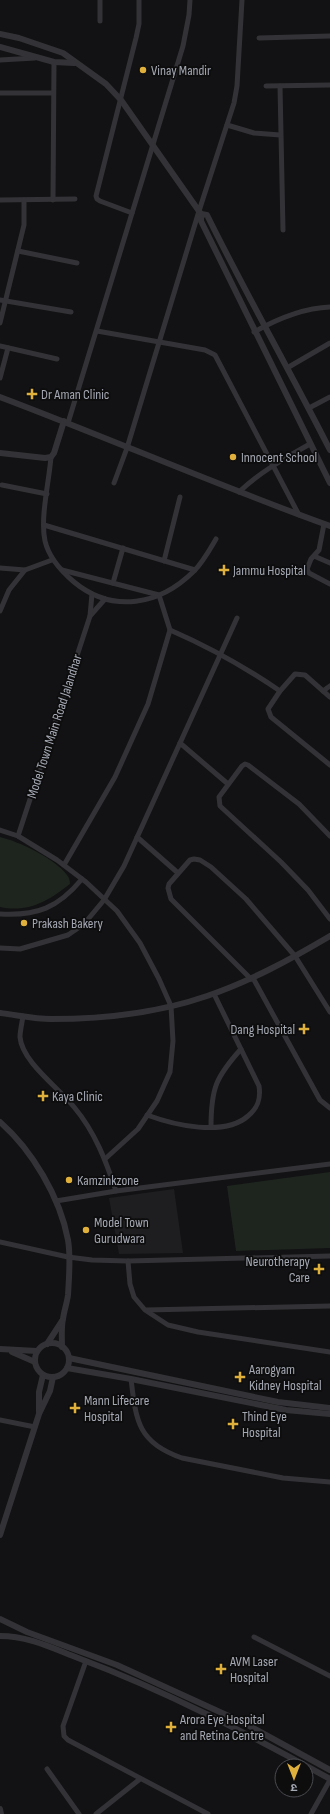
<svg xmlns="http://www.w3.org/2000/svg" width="330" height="1814" viewBox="0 0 330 1814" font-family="'Sofia Sans Condensed','Noto Sans Devanagari',sans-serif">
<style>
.built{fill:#1e1e20}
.green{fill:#1e251f}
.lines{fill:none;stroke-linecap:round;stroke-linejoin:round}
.minor{stroke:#333337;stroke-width:5}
.tertiary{stroke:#333337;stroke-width:6}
.poi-dot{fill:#e0b03c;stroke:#0d0d0e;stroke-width:1.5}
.labels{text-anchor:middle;stroke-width:3.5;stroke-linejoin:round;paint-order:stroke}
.poi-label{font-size:14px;fill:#a4a8b2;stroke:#0d0d0e;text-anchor:start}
.street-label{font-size:14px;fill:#a4a8b2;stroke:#0d0d0e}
</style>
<rect width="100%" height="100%" fill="#121113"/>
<path class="built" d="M 174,1189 L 183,1253 L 119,1254 L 109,1198 Z"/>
<g class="green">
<path d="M 0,837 C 18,841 56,859 67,875 C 69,877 70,881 70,884 C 48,901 29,913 0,907 Z"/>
<path d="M 330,1172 L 330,1248 L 236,1251 L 227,1186 Z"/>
</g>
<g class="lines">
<g class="minor">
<path d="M 100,0 L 100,21"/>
<path d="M 259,38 L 330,36"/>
<path d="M 0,60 L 35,58"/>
<path d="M 266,86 L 330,85"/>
<path d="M 280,86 L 283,230"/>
<path d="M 0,93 L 53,93"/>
<path d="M 227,125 L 254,133 L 280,135"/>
<path d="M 0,200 L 75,199"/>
<path d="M 53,200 L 54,62"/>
<path d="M 132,213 L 100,201 L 97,199 L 96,196 L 136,38 L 139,24 L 139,0"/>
<path d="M 18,251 L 77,263"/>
<path d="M 0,300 L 71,312"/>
<path d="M 0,323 L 24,225 L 24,200"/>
<path d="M 97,331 L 205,350 L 215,355 L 299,515"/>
<path d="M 254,332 C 277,319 304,308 330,307"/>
<path d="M 0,346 L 57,359"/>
<path d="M 287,368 L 330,343"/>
<path d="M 0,378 L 8,348"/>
<path d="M 309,408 L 330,397"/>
<path d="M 68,423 L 183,46 L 189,15 L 190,0"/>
<path d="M 51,457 C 49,482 40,518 45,541 C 49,558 61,571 74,582 C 113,614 160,605 194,571 C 203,562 210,549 216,539"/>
<path d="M 114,483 L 127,448 L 199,211 L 234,103 L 237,86 L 242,0"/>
<path d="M 2,485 L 47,494"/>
<path d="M 239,492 C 260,472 285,458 310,444"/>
<path d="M 324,524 L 319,550 L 311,559 L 307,569 L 309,573 L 330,584"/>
<path d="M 44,525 L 195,570"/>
<path d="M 314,556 L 330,563"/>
<path d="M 164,561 L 180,497"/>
<path d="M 0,568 L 25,570"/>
<path d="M 62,570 L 159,595 L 170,630 L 148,704 L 115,777 L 64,865"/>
<path d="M 113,583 L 123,548"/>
<path d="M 0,611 L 9,590 L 25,570 L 52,560"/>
<path d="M 90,616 L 105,599"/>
<path d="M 170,630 C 209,647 245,667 280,691"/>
<path d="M 323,691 L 330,686"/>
<path d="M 330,697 L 305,675 L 295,674 L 280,691 L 268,709 L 271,717 L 330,765"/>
<path d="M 180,743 L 228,784"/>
<path d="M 0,830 L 18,836 L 57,860 L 86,882 L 117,911 L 140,943 L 159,979 L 171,1006 L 173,1041 L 170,1072 L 157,1101 L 138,1129 L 105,1159"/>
<path d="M 18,836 L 90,616 L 92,594"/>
<path d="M 330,836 L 299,804 L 248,765 L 245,764 L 242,766 L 219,797 L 220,806 L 281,862 L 308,890 L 330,919"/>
<path d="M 137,837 L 178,873"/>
<path d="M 0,914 C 37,916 58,908 82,879"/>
<path d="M 0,948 L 20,949 L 68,935 L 84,924 L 104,900 L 124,866 L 237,618"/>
<path d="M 253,978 L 320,1100 L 330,1108"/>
<path d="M 251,979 L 171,899 L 168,888 L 169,884 L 190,860 L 194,859 L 200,860 L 211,867 L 246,899 L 295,956 L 330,1012"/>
<path d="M 23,1016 C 22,1023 20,1031 20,1037 C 22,1062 59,1088 74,1107 C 95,1132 106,1161 116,1191"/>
<path d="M 147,1115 C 174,1125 224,1137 248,1116 C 258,1108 261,1099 259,1086 L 214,994"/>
<path d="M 211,1127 C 211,1088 216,1077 241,1049"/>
<path d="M 56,1201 L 116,1191 L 330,1164"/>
<path d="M 0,1242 L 68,1257 L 92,1260 L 128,1261 L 330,1256"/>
<path d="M 128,1261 L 130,1284 L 134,1297 L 145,1310 L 168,1325 L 198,1332 L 330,1352"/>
<path d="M 146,1310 L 330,1306"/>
<path d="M 131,1379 C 136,1421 138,1443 182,1458 L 283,1478 L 330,1482"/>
<path d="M 0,1420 L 35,1427"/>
<path d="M 254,1637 L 330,1676"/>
<path d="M 86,1661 L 63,1726 L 64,1736 L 68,1740 L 208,1814"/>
<path d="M 47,1769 L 79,1814"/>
<path d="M 96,1814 L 140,1779"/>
<path d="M 311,1814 L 330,1780"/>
</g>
<g class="tertiary">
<path d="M 0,34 L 19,38 L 63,53 L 106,84 L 121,100 L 201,214 L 201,221 L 330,483"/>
<path d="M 0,47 L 54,62 L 74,63"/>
<path d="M 201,214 L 207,215 C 246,294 290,371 330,450"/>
<path d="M 0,397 C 111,439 219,486 330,526"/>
<path d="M 0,453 L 45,458 L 51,457 L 54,453 L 64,421"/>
<path d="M 0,1013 C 17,1015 35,1019 51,1019 C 104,1019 158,1013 207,996 C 251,981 291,959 330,936"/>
<path d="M 0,1122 C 32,1150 60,1197 68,1240 C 71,1257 69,1277 68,1295 C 67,1303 64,1311 63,1319 C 61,1328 62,1337 62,1347"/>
<circle cx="52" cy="1360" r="17"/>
<path d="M 47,1344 L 62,1321"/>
<path d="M 0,1349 L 37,1351"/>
<path d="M 12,1352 L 35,1362"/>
<path d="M 69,1358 L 278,1402 L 330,1408"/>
<path d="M 67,1368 L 131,1379 L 286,1410 L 330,1414"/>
<path d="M 39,1412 L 39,1392 L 43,1375"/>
<path d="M 0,1535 L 39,1414 L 50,1391 L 53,1377"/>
<path d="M 0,1619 L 27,1632 L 117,1665 L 244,1723 L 330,1770"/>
<path d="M 0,1636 C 28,1636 52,1648 78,1658 C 166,1691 248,1734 330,1779"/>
<path d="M 0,1809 L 1,1814"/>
</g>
</g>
<g class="poi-dot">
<circle cx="143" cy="70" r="4"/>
<path d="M30 388h4v4h4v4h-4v4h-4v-4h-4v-4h4z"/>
<circle cx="233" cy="457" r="4"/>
<path d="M222 564h4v4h4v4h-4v4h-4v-4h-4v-4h4z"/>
<circle cx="24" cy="923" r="4"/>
<path d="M302 1023h4v4h4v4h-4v4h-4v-4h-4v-4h4z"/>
<path d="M41 1090h4v4h4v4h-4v4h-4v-4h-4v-4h4z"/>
<circle cx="69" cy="1180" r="4"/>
<circle cx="86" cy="1230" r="4"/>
<path d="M317 1263h4v4h4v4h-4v4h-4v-4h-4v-4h4z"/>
<path d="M238 1371h4v4h4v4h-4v4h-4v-4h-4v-4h4z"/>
<path d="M73 1402h4v4h4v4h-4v4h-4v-4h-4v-4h4z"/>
<path d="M231 1418h4v4h4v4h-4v4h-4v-4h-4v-4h4z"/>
<path d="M219 1663h4v4h4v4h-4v4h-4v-4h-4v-4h4z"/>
<path d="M169 1721h4v4h4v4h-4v4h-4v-4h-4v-4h4z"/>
</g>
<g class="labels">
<g class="poi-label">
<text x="151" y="75">Vinay Mandir</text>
<text x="41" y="399">Dr Aman Clinic</text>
<text x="241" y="462">Innocent School</text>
<text x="233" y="575">Jammu Hospital</text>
<text x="32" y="928">Prakash Bakery</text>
<text x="295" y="1034" text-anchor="end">Dang Hospital</text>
<text x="52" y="1101">Kaya Clinic</text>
<text x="77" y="1185">Kamzinkzone</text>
<text x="94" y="1227">Model Town<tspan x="94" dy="16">Gurudwara</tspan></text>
<text x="310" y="1266" text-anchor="end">Neurotherapy<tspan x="310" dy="16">Care</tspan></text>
<text x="249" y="1374">Aarogyam<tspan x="249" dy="16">Kidney Hospital</tspan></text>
<text x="84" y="1405">Mann Lifecare<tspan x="84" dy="16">Hospital</tspan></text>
<text x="242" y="1421">Thind Eye<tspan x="242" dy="16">Hospital</tspan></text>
<text x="230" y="1666">AVM Laser<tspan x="230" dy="16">Hospital</tspan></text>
<text x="180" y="1724">Arora Eye Hospital<tspan x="180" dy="16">and Retina Centre</tspan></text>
</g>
<g class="street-label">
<text transform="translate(54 726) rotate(-72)" y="5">Model Town Main Road Jalandhar</text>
</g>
</g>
<g transform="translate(294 1778) rotate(180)"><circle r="19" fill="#0d0d0e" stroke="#494b50"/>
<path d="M0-3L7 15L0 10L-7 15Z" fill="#e0b03c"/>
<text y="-6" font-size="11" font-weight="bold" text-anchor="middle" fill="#a4a8b2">उ</text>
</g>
</svg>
